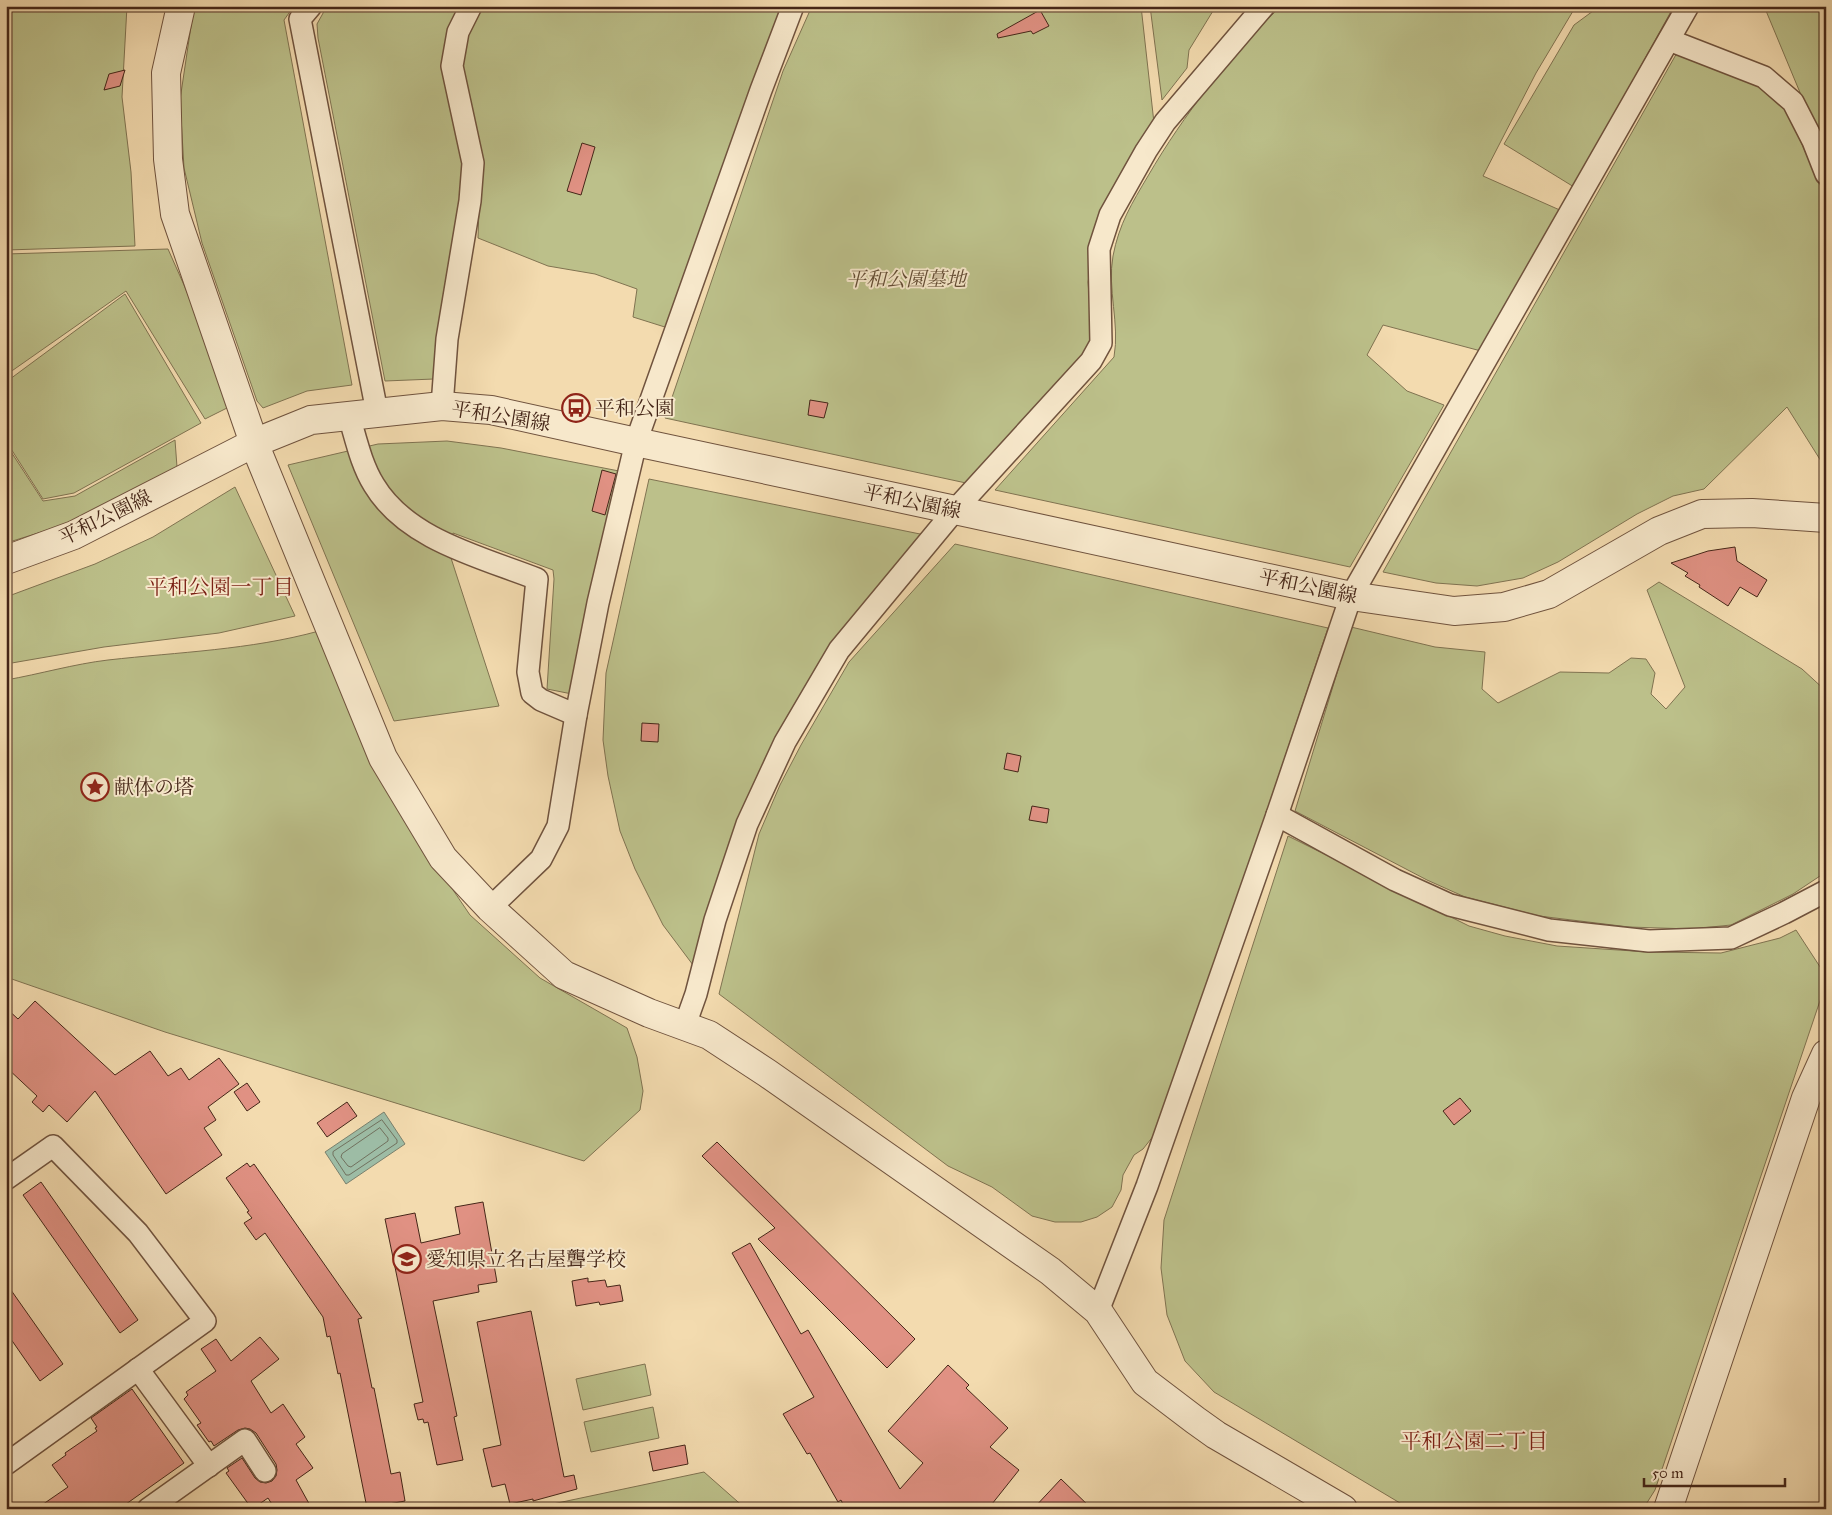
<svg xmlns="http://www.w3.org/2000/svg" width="1832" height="1515" viewBox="0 0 1832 1515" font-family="'IM FELL Great Primer','Noto Serif JP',serif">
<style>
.green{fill:#bcc08a;stroke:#807351}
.water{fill:#9dbca5;stroke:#7a806d}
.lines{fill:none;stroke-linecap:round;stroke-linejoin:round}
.shore{stroke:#71715e;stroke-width:1}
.building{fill:#e09183;stroke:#452618}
.minor-casing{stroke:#70533e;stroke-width:24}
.tertiary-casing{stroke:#70533e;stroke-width:30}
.minor{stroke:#f7e8cb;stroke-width:21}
.tertiary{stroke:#f7e8cb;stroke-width:28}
.labels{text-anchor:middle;stroke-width:4;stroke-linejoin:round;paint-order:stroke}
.park-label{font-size:20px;font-style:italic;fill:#634c34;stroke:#f7e8cb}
.poi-label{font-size:20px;fill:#452618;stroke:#f7e8cb;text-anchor:start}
.street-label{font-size:20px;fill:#452618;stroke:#f7e8cb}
.neighbourhood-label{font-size:21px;fill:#7a1f14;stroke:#f7e8cb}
</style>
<rect width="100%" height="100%" fill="#f3dbaf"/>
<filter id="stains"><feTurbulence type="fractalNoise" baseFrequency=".004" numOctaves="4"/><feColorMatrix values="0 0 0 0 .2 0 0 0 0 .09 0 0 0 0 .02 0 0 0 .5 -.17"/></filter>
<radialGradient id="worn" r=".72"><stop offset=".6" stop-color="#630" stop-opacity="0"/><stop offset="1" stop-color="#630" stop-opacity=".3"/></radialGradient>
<g class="green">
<path d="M 6,6 L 127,6 L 122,97 L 131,172 L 135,246 L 6,250 Z"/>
<path d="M 194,6 L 294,6 L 284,20 L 352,385 L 307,391 L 263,408 L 257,401 L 202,243 L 184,168 L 180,100 Z"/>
<path d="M 327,6 L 463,6 L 457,18 L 469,190 L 434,379 L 385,381 L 318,38 L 317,24 Z"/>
<path d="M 481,6 L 781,6 L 668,328 L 633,317 L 637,289 L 595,274 L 548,266 L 478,238 L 480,179 L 462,84 L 462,59 L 467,33 Z"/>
<path d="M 812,6 L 1141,6 L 1154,123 L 1094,245 L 1088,282 L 1092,331 L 1086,356 L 966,483 L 665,418 L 783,71 Z"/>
<path d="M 1150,6 L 1216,6 L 1189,50 L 1187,68 L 1162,100 Z"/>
<path d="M 1281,6 L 1576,6 L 1536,73 L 1483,176 L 1562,211 L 1481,351 L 1383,325 L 1367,355 L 1407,391 L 1444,405 L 1350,567 L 995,490 L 1114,357 C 1120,324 1107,289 1113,256 C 1119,224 1132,203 1148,176 C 1184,114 1229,57 1281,6 Z"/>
<path d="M 1596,6 L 1674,6 L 1574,187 L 1504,144 L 1574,25 L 1593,11 Z"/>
<path d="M 1764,6 L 1826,6 L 1826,155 Z"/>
<path d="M 1678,51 L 1766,88 L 1788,113 L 1826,198 L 1826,469 L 1787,407 L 1704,489 L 1673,496 L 1637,514 L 1558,562 L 1523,578 L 1477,586 L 1436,583 L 1383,572 Z"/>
<path d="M 168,249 L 184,285 L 233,405 L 205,419 L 126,291 L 6,375 L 6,254 Z"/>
<path d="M 125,294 L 201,423 L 74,493 L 43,499 L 6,441 L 6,382 Z"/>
<path d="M 175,440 L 177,467 L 64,525 L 6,543 L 6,444 L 43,501 L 75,496 Z"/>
<path d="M 447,441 L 501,448 L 619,471 L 588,599 L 572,694 L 547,689 L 554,579 L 553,570 L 453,533 L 450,555 L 499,706 L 394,721 L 288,465 L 378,444 Z"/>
<path d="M 649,479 L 925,535 L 839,639 L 693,965 L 663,925 L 635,869 L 620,831 L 608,776 L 603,740 L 606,673 Z"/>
<path d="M 235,487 L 295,616 L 219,633 L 104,647 L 6,664 L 6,597 L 95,564 L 153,537 Z"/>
<path d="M 955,544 L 1328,628 L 1162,1125 L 1143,1149 L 1134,1155 L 1123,1175 L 1121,1190 L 1112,1207 L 1097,1217 L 1081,1222 L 1055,1222 L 1032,1216 L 992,1187 L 948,1166 L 719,994 L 759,834 L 780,785 L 801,745 L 849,662 Z"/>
<path d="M 1659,582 L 1802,669 L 1826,691 L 1826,872 L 1793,894 L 1731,925 L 1691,929 L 1629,927 L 1539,916 L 1465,897 L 1427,880 L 1295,811 L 1351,627 L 1435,647 L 1485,652 L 1482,689 L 1498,703 L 1560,672 L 1609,673 L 1631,658 L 1646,659 L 1655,673 L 1651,694 L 1666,709 L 1685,687 L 1647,590 Z"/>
<path d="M 319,631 L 432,859 L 470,915 L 540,978 L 627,1028 L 637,1057 L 643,1091 L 640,1110 L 584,1161 L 165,1032 L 6,977 L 6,680 C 40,674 74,664 108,660 C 179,652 250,650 319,631 Z"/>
<path d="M 1288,836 L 1469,926 L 1505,936 L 1557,946 L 1649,952 L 1721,953 L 1780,938 L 1796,930 L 1826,976 L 1826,983 L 1655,1490 L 1643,1509 L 1410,1509 L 1214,1392 L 1185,1361 L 1167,1315 L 1161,1268 L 1164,1220 Z"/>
<path d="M 645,1364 L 651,1395 L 583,1410 L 576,1379 Z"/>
<path d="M 653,1407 L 659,1438 L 591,1452 L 584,1422 Z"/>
<path d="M 704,1472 L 746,1509 L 529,1509 Z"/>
</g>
<path class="water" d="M 384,1112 L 405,1144 L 346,1184 L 325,1152 Z"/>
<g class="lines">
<g class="shore">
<path d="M 382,1120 L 397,1140 L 397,1143 L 349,1175 L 346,1175 L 333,1155 L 333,1152 Z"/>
<path d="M 380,1128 L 388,1138 L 388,1141 L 351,1167 L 348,1166 L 341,1157 L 342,1154 Z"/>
</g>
</g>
<g class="building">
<path d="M 1040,10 L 1049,26 L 1033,34 L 1031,31 L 998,38 L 997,34 Z"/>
<path d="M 125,70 L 120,86 L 104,90 L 109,74 Z"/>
<path d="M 582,143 L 595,147 L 581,195 L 567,191 Z"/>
<path d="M 810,400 L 828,403 L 824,418 L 808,415 Z"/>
<path d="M 602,470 L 616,474 L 605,515 L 592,511 Z"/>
<path d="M 1735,547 L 1737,561 L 1767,580 L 1757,597 L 1740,587 L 1728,606 L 1699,587 L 1700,585 L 1685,576 L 1688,573 L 1671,563 L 1708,551 Z"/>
<path d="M 642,723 L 659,724 L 658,742 L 641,741 Z"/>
<path d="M 1007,753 L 1021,756 L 1018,772 L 1004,769 Z"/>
<path d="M 1032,806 L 1049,809 L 1047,823 L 1029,820 Z"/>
<path d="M 35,1001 L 115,1075 L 150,1051 L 168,1076 L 181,1068 L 189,1080 L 219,1058 L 239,1084 L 208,1107 L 216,1120 L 204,1128 L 222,1155 L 166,1194 L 95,1091 L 67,1122 L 49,1105 L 43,1112 L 32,1102 L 37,1096 L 6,1067 L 6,1008 L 18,1019 Z"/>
<path d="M 247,1083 L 260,1102 L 247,1111 L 234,1092 Z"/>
<path d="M 1460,1098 L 1471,1111 L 1454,1125 L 1443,1111 Z"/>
<path d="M 347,1102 L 357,1116 L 327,1137 L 317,1123 Z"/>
<path d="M 717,1142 L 915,1339 L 887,1368 L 758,1239 L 775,1228 L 702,1156 Z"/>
<path d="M 247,1163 L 250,1167 L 254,1164 L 362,1318 L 358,1319 L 372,1388 L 374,1388 L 391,1474 L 400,1472 L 405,1501 L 367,1508 L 340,1373 L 338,1374 L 330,1336 L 327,1337 L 323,1317 L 265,1233 L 256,1240 L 244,1223 L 252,1218 L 247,1212 L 249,1211 L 226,1178 Z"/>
<path d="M 41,1182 L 138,1320 L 120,1333 L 23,1195 Z"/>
<path d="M 483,1202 L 497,1282 L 478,1285 L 479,1292 L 433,1301 L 457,1416 L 454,1417 L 463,1460 L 437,1465 L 428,1422 L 424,1423 L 423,1419 L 418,1420 L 414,1404 L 423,1402 L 385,1219 L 415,1213 L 421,1243 L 460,1234 L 455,1207 Z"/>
<path d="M 750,1243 L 801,1334 L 808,1330 L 900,1489 L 923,1463 L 888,1431 L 948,1365 L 969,1385 L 966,1388 L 1008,1428 L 990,1447 L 1019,1470 L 988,1509 L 845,1509 L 841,1500 L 838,1502 L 810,1453 L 807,1454 L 783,1414 L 814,1397 L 732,1253 Z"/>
<path d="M 588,1278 L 588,1282 L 605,1280 L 607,1287 L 620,1285 L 623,1301 L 600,1305 L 599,1302 L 576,1306 L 572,1281 Z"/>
<path d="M 6,1283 L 63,1364 L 40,1381 L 6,1332 Z"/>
<path d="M 531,1311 L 564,1477 L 574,1475 L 577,1489 L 533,1501 L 533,1499 L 510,1504 L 505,1484 L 492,1487 L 483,1449 L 501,1445 L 477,1322 Z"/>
<path d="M 260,1337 L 279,1359 L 251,1381 L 271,1413 L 283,1404 L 305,1437 L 296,1444 L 313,1468 L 296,1480 L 312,1509 L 275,1509 L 268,1498 L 252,1509 L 226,1473 L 229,1471 L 227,1468 L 242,1458 L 255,1478 L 260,1482 L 266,1483 L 272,1481 L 276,1476 L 277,1470 L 276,1464 L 256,1433 L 250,1429 L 245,1428 L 238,1430 L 214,1446 L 211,1441 L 209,1442 L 197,1425 L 201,1423 L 184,1399 L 188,1395 L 186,1392 L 216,1371 L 201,1349 L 216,1339 L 231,1361 Z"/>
<path d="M 132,1389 L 184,1463 L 119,1509 L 36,1509 L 68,1487 L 52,1465 L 66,1455 L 65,1453 L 97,1431 L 95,1428 L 97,1427 L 91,1418 Z"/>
<path d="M 685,1445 L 688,1464 L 653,1471 L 649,1452 Z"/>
<path d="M 1061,1479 L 1092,1509 L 1033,1509 Z"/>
</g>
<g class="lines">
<defs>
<g id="minor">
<path d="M 311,6 L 300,19 L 377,412"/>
<path d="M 1669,40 L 1764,77 L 1793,102 L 1813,141 L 1826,174"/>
<path d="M 442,406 L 447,339 L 470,201 L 473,163 L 452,66 L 458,32 L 471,6"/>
<path d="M 349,416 C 356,439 361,464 374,485 C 407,540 481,557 537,579 L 528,672 L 532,693 L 541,700 L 576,715"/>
<path d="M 1277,815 L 1395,880 L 1450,905 L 1549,930 L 1649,941 L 1731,938 L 1784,913 L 1826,891"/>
<path d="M 490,908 L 541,859 L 558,826 L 576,715 L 598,603 L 636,442 L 761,90 L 793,6"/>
<path d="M 685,1025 L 696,994 L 715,920 L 747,824 L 785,742 L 839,650 L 955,510 L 1091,361 L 1101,343 L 1099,249 L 1110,215 L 1146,151 L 1165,122 L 1264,6"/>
<path d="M 6,1179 L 53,1146 L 138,1233 L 205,1321 L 6,1464"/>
<path d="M 1098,1311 L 1147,1186 L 1277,815 L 1351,596 L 1688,6"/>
<path d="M 138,1369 L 209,1466"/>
<path d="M 148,1509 L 245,1440 L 265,1471"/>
</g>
<g id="tertiary">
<path d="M 181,6 L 166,73 L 168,159 L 175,214 L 254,443 L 383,758 L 443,858 L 490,908 L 564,975 L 649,1013 L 709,1035 L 767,1073 L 1050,1271 L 1098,1311 L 1145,1382 L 1195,1420 L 1216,1435 L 1343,1509"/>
<path d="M 6,560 L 74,535 L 254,443 L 311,420 L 442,406 L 491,410 L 636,442 L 955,510 L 1351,596 L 1454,611 L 1504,607 L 1549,594 L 1659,531 L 1702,514 L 1752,513 L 1826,518"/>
<path d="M 1668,1509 L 1806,1098 L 1826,1054"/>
</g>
</defs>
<use href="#minor" class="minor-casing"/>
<use href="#tertiary" class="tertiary-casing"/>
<use href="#minor" class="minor"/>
<use href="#tertiary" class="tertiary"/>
</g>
<defs>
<symbol id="bus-ring" viewBox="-11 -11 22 22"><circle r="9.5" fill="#f7e8cb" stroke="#8f2418" stroke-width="1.5"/><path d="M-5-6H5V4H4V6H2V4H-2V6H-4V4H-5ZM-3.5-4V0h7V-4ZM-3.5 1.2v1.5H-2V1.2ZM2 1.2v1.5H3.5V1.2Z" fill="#8f2418"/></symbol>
<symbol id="sight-ring" viewBox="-11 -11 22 22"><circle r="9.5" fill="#f7e8cb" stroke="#8f2418" stroke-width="1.5"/><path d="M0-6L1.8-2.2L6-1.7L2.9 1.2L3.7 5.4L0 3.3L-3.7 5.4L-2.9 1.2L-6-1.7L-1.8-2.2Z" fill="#8f2418"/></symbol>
<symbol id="school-ring" viewBox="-11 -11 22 22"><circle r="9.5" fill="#f7e8cb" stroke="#8f2418" stroke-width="1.5"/><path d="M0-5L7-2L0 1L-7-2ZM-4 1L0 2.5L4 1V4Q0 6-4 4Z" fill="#8f2418"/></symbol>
</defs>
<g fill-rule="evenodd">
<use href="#bus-ring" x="560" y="392" width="32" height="32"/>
<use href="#sight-ring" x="79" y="771" width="32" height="32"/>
<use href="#school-ring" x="391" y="1243" width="32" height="32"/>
</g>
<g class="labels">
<g class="park-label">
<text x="906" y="286">平和公園墓地</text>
</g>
<g class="poi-label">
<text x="595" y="415">平和公園</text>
<text x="114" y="794">献体の塔</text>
<text x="426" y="1266">愛知県立名古屋聾学校</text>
</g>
<g class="street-label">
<text transform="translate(501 416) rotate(9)" y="7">平和公園線</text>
<text transform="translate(912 501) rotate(12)" y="7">平和公園線</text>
<text transform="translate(105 517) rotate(-26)" y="7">平和公園線</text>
<text transform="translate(1308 586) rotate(12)" y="7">平和公園線</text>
</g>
<g class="neighbourhood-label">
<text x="220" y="594">平和公園一丁目</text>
<text x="1474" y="1448">平和公園二丁目</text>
</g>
</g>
<rect width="1832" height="1515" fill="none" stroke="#f3dbaf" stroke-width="25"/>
<rect x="8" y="8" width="1817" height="1500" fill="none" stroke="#452618" stroke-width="2.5"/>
<rect x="12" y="12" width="1807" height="1490" fill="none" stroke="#452618"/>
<path d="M1644 1478v8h141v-8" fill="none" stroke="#452618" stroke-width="2.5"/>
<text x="1652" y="1478" font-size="15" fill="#452618" stroke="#f7e8cb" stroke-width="4" paint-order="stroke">50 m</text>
<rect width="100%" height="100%" filter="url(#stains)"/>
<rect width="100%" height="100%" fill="url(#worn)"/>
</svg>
